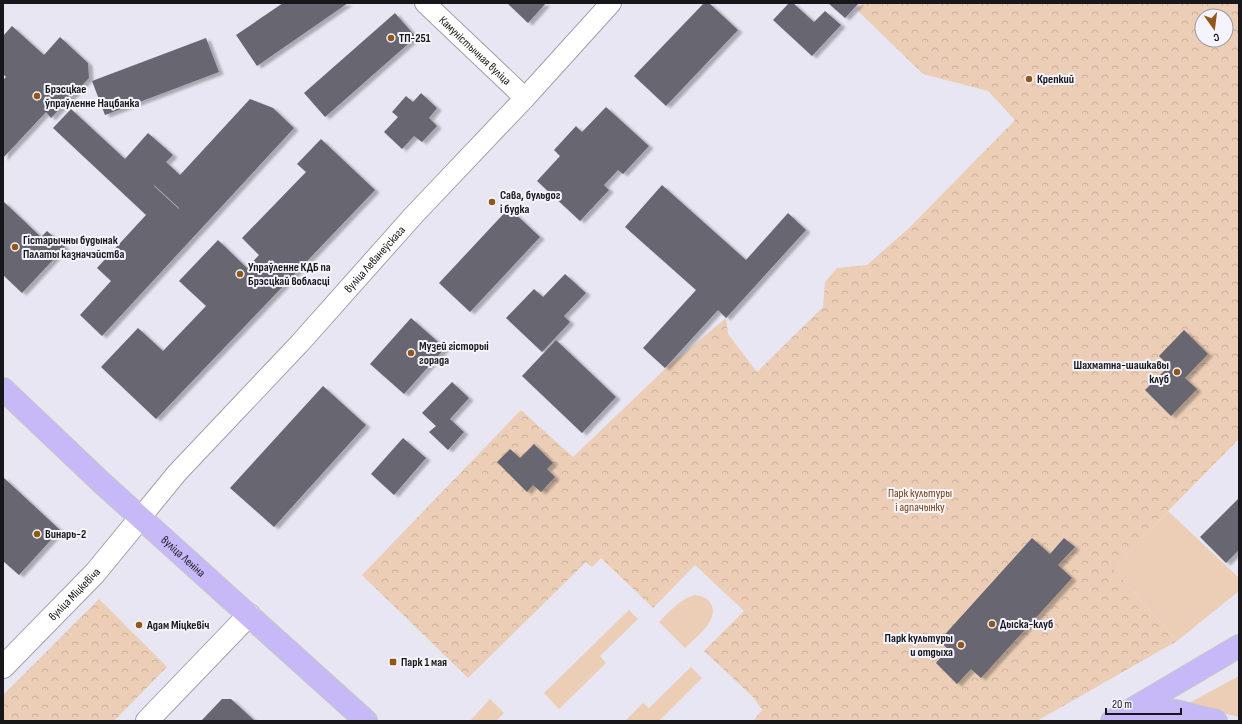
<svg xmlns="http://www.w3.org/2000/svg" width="1242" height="724" viewBox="0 0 1242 724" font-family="'Sofia Sans Condensed',sans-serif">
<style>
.green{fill:#ecceb6}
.forest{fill:url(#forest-crowns);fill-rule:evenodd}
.building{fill:#686670;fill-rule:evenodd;filter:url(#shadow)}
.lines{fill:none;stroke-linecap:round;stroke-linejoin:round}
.minor-casing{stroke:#a1a0ab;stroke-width:22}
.secondary-casing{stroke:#a1a0ab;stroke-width:24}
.primary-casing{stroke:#c7c7c8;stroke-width:24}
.minor{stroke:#fff;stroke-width:20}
.secondary{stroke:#fff;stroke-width:22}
.primary{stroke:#c7b8f8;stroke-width:22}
.poi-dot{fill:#925617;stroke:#f5f4fd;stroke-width:1.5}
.labels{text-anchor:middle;stroke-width:4;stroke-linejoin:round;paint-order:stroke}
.poi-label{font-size:12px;font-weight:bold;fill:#17171b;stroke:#f5f4fd;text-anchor:start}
.street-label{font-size:12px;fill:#17171b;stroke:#f5f4fd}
.park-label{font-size:12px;fill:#754411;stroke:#f5f4fd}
</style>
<defs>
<pattern id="forest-crowns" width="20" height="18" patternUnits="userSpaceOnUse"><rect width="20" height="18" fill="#ecceb6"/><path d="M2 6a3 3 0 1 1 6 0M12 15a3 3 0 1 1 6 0" fill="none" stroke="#cab09c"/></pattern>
<filter id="shadow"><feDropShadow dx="4.5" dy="2.5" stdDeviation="1" flood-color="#0004"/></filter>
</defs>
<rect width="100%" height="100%" fill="#e8e6f2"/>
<g class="green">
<path d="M 1168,511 L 1239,578 L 1239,591 L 1177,641 L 1114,570 Z"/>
<path d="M 695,595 C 702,596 708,598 711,604 C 720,620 695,638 685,648 L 659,622 C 670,611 680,599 695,595 Z"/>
<path d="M 629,610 L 638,619 L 600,656 L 606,663 L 559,709 L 544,693 Z"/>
<path d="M 691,667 L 702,678 L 659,721 L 625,721 L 643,703 L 649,708 Z"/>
<path d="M 1239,676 L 1239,717 L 1187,704 Z"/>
<path d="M 490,699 L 504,713 L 496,721 L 470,721 Z"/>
</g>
<g class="forest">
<path d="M 864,3 L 1239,3 L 1239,439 L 1168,511 L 1114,570 L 1177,641 L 1037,721 L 753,721 L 762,710 L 754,698 L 704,651 L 744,611 L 695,565 L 653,608 L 601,558 L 592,567 L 586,562 L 468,678 L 362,575 L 521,410 L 573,457 L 666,368 L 726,318 L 728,334 L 757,372 L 823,307 L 825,282 L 837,268 L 867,265 L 909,228 L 1015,120 L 988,91 L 923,74 L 857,10 ZM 1202,16 L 1226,16 L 1226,40 L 1202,40 Z"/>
<path d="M 99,599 L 167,667 L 114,721 L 3,721 L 3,695 Z"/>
</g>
<g class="building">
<path d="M 283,3 L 348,3 L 257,66 L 236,35 Z"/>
<path d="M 507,3 L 546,3 L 528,23 Z"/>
<path d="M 704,3 L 709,3 L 738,30 L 666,106 L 634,76 Z"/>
<path d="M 789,3 L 793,3 L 814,22 L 825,11 L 841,25 L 812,56 L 773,20 Z"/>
<path d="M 828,3 L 859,3 L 845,18 Z"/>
<path d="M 395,13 L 416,37 L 325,117 L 304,93 Z"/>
<path d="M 12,26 L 44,55 L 60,37 L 88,63 L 89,78 L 51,118 L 46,112 L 3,158 L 3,80 L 6,77 L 3,74 L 3,36 Z"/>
<path d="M 206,38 L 219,72 L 105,115 L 92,81 Z"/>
<path d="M 421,93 L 437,108 L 429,118 L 437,126 L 422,142 L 414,136 L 402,149 L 384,132 L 398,117 L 392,112 L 406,96 L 413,102 Z"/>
<path d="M 250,99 L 273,108 L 294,128 L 102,336 L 80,315 L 111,281 L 97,268 L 146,215 L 53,128 L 71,109 L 125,159 L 148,133 L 173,155 L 166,162 L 180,175 ZM 154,185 L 179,208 L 179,209 L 154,186 Z"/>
<path d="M 606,107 L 649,146 L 623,174 L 618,170 L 604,185 L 609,190 L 580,221 L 537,181 L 560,156 L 554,150 L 576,126 L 582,132 Z"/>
<path d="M 321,139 L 375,190 L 156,419 L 101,367 L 138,328 L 163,351 L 206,306 L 179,281 L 218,240 L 247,268 L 259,255 L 242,238 L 306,172 L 297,164 Z"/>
<path d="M 662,185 L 746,260 L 788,213 L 806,230 L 726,318 L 718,310 L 665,368 L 643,348 L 696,290 L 625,227 Z"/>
<path d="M 3,201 L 41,237 L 47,231 L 65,247 L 22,293 L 3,275 Z"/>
<path d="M 509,208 L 540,237 L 470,312 L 439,283 Z"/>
<path d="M 565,274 L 586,293 L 564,316 L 570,322 L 542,352 L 506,318 L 534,289 L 543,297 Z"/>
<path d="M 411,318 L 445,348 L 404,394 L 370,364 Z"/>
<path d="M 1184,330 L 1208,354 L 1185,378 L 1197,389 L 1171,416 L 1145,390 L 1169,366 L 1159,356 Z"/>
<path d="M 556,340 L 616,397 L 582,433 L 522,376 Z"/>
<path d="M 452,382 L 469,398 L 450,419 L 464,432 L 448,450 L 429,432 L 436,426 L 422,413 Z"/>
<path d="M 323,386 L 366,425 L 274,527 L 230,488 Z"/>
<path d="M 403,438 L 426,458 L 394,495 L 371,474 Z"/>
<path d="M 534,444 L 553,463 L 547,469 L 555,477 L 541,492 L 533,485 L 527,492 L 497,462 L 510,449 L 520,458 Z"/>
<path d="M 3,477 L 60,530 L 19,575 L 3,561 Z"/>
<path d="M 1239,498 L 1239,550 L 1226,563 L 1200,537 Z"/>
<path d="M 1032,538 L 1050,554 L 1064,538 L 1075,547 L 1058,565 L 1072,578 L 981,678 L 971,669 L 957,684 L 936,663 L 948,649 L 939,641 Z"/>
<path d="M 222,699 L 231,699 L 255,721 L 201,721 Z"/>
</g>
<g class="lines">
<defs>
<g id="minor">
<path id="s1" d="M 425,3 L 525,98"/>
<path id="s2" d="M 141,517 L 177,473 L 300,343 L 413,216 L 525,98 L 611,3"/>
</g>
<g id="secondary">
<path id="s3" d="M 3,667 L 95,573 L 141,517"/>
<path d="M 147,721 L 249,615"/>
</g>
<g id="primary">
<path id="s4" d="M 3,389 L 102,483 L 366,721"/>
<path d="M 1128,713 L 1175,711 L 1216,721"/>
<path d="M 1112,721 L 1239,646"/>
</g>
</defs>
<use href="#minor" class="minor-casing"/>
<use href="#secondary" class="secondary-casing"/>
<use href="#primary" class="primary-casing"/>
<use href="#minor" class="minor"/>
<use href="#secondary" class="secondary"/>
<use href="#primary" class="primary"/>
</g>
<g class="poi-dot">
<circle cx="391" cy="38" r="4"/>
<circle cx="1029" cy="79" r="4"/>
<circle cx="37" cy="96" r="4"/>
<circle cx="492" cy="202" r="4"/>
<circle cx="15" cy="247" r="4"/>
<circle cx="240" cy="274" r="4"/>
<circle cx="411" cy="353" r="4"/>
<circle cx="1177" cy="372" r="4"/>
<circle cx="37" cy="534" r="4"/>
<circle cx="992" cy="624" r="4"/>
<circle cx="139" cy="625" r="4"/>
<circle cx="961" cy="645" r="4"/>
<rect x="389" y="658" width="8" height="8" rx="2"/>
</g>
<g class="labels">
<g class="poi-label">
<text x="399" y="42">ТП-251</text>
<text x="1037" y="83">Крепкий</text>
<text x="45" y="93">Брэсцкае<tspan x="45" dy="14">ўпраўленне Нацбанка</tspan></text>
<text x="500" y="199">Сава, бульдог<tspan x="500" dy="14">і будка</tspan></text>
<text x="23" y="244">Гістарычны будынак<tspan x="23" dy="14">Палаты казначэйства</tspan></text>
<text x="248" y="271">Упраўленне КДБ па<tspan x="248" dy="14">Брэсцкай вобласці</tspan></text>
<text x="419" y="350">Музей гісторыі<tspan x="419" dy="14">горада</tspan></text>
<text x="1169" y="369" text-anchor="end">Шахматна-шашкавы<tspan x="1169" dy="14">клуб</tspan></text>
<text x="45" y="538">Винарь-2</text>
<text x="1000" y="628">Дыска-клуб</text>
<text x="147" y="629">Адам Міцкевіч</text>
<text x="953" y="642" text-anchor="end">Парк культуры<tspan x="953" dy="14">и отдыха</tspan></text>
<text x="401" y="666">Парк 1 мая</text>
</g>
<g class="street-label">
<text dy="4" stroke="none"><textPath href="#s1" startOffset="69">Камуністычная вуліца</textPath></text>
<text dy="4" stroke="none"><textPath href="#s2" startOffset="348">вуліца Леванеўскага</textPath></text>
<text dy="4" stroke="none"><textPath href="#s4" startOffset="246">вуліца Леніна</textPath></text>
<text dy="4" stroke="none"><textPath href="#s3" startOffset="102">вуліца Міцкевіча</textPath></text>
</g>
<g class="park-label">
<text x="920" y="497">Парк культуры<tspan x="920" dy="14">і адпачынку</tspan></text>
</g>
</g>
<rect width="1242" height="724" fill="none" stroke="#17171b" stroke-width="8"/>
<g transform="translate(1214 28) rotate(166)"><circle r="19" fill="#f5f4fd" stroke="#9c9ca3"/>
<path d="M0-3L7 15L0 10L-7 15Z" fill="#925617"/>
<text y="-6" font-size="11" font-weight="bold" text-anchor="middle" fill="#17171b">С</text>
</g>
<path d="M1106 708v6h75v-6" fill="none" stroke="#17171b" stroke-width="2"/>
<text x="1112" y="708" font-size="12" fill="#17171b" stroke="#f5f4fd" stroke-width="3" paint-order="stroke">20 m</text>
</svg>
